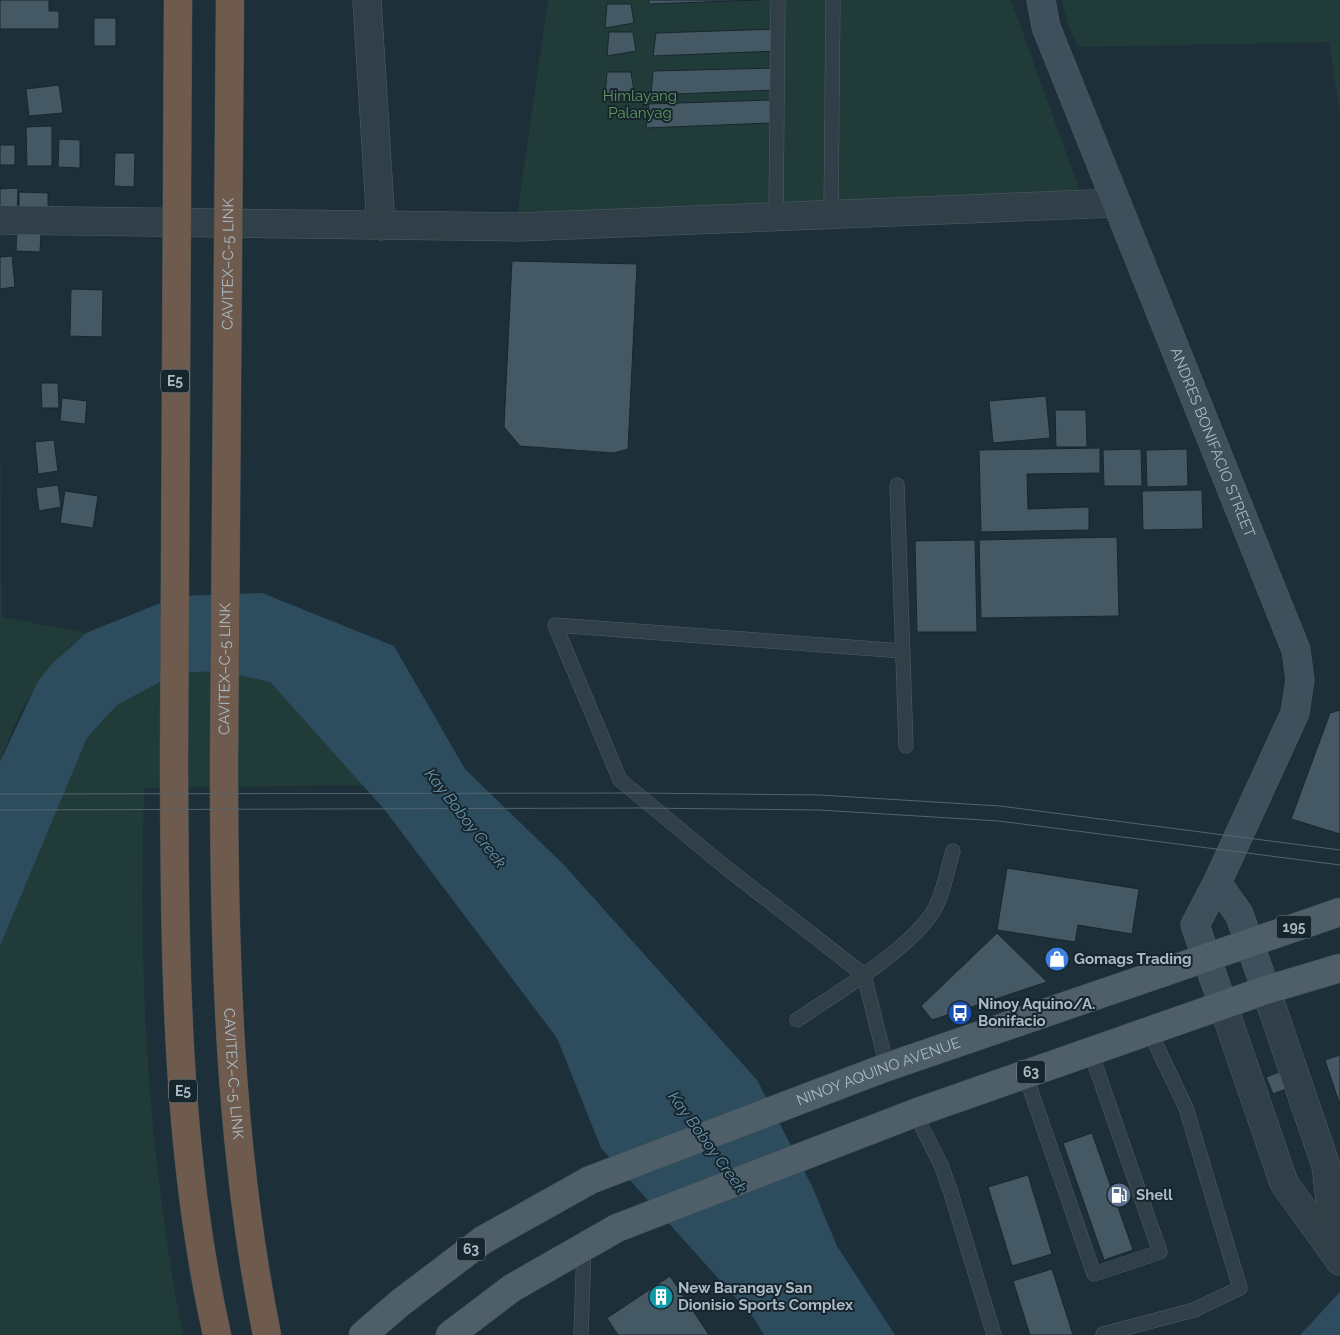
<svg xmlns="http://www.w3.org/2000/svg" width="1340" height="1335" viewBox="0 0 1340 1335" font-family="Raleway,sans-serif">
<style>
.green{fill:#203b38}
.water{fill:#2d4d5f}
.building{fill:#455965;stroke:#19272f}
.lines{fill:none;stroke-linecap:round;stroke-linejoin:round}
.lane-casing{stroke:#4f5e67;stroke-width:15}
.street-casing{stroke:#4f5e67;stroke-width:29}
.secondary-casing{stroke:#4f5e67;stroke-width:29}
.primary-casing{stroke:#3e4c55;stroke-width:29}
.highway-casing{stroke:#3c4b53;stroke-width:29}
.lane{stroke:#314048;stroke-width:14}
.street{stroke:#314048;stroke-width:28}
.secondary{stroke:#3e505c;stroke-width:28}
.primary{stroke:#4e5f69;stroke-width:28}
.highway{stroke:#6f5b4d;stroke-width:28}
.tram{stroke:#526570;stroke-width:1}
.highway-bridge-casing{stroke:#3c4b53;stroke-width:29;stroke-linecap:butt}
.highway-bridge{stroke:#6f5b4d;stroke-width:28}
.labels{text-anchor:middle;stroke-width:4;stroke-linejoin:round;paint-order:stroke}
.shield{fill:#17252d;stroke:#7f8e98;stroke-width:1}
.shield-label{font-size:14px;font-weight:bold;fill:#abbbc6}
.park-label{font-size:15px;fill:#609861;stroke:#17252d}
.street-label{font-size:15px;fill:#abbbc6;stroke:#17252d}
.poi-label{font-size:15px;font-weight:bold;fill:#abbbc6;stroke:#17252d;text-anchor:start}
.water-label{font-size:16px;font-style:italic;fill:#6795ad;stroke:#17252d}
</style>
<rect width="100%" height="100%" fill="#1d2f38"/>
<g class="green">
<path d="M 548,0 L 1011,0 L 1080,191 L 517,215 Z"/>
<path d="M 1062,0 L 1340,0 L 1340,116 L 1329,42 L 1078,47 L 1068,25 Z"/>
<path d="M 0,392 L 2,617 L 86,633 C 42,667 18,710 0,762 Z"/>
<path d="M 219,671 L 270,682 L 364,785 L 144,788 C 143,839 142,891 143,943 C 145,1075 158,1206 183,1335 L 0,1335 L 0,946 L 87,738 L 117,705 L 177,673 Z"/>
</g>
<g class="water">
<path d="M 262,593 L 394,646 L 465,769 L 564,865 L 757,1080 L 812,1186 L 837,1246 L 895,1335 L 764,1335 L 753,1317 L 601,1148 L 557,1038 L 384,809 L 270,682 L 219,671 L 177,673 L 117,705 L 87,738 L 0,946 L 0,762 L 38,681 L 52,664 L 86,633 L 178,596 Z"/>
<path d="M 1340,1292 L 1340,1335 L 1300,1335 Z"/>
</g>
<g class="building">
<path d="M 0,0 L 49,0 L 49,11 L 59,11 L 59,29 L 0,29 Z"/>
<path d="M 649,0 L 759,0 L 649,4 Z"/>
<path d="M 607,4 L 631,4 L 634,23 L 605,28 Z"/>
<rect x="94" y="18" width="22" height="28"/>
<path d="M 777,29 L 777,51 L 653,56 L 656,33 Z"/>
<path d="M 609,32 L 633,32 L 636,51 L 607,56 Z"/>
<path d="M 775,68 L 775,90 L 651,95 L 653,71 Z"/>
<path d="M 607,72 L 631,72 L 634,91 L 605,96 Z"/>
<path d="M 59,85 L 63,113 L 29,116 L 26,89 Z"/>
<path d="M 770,100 L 770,123 L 646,128 L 649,104 Z"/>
<path d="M 52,126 L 52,166 L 27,166 L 26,127 Z"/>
<path d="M 59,139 L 80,140 L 80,168 L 58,167 Z"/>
<rect x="0" y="145" width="15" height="20"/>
<path d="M 115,153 L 135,153 L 134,187 L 114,186 Z"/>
<path d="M 18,188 L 17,218 L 0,218 L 0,189 Z"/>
<path d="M 19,192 L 48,193 L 48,219 L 19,218 Z"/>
<path d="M 17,229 L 41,231 L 40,252 L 16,251 Z"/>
<path d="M 12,256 L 15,287 L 0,289 L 0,257 Z"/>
<path d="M 512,261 L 637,264 L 628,449 L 614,453 L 520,446 L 504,427 Z"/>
<path d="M 71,289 L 103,290 L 102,337 L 70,336 Z"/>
<path d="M 41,383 L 58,383 L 59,408 L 42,408 Z"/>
<path d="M 1046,396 L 1050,438 L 993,443 L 989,401 Z"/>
<path d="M 62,398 L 87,401 L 85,424 L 60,421 Z"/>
<path d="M 1055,410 L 1086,410 L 1087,447 L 1056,447 Z"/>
<path d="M 54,440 L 58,471 L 38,474 L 35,442 Z"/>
<path d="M 1100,448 L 1100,473 L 1027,474 L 1028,509 L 1089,507 L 1089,530 L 981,532 L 979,450 Z"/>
<path d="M 1141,449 L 1142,486 L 1104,486 L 1103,450 Z"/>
<path d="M 1187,449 L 1188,486 L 1147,487 L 1146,450 Z"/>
<path d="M 58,485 L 61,507 L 39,511 L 36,488 Z"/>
<path d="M 1202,490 L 1203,529 L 1143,530 L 1142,491 Z"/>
<path d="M 65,491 L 98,496 L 93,528 L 60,523 Z"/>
<path d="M 1117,537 L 1119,616 L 981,618 L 979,540 Z"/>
<path d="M 975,540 L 977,632 L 917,632 L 915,541 Z"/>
<path d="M 1340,710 L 1340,834 L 1291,819 L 1330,713 Z"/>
<path d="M 1007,868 L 1139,889 L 1132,934 L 1078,925 L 1075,942 L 997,930 Z"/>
<path d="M 997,933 L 1047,982 L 932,1020 L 921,1006 Z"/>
<path d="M 1340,1055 L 1340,1105 L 1325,1060 Z"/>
<path d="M 1279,1072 L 1286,1089 L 1273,1094 L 1266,1077 Z"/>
<path d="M 1092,1133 L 1133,1250 L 1104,1260 L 1063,1143 Z"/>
<path d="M 1028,1175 L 1052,1254 L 1012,1266 L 988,1187 Z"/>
<path d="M 1052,1269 L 1073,1335 L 1030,1335 L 1013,1281 Z"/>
<path d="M 670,1276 L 709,1335 L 618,1335 L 607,1318 Z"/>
</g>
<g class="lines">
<defs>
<g id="lane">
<path d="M 831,215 L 833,0"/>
<path d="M 776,217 L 778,0"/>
<path d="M 897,485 L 906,746"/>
<path d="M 797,1020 C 835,994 912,948 934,910 C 944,893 947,870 953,851"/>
<path d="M 887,1067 L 864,975 L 724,866 L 620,780 L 555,625 L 903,651"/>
<path d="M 1025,1074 L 1094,1274 L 1160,1252 L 1090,1050"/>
<path d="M 915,1113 L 941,1165 L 951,1193 L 994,1335"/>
<path d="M 1103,1334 L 1194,1310 L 1240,1288 L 1186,1108 L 1149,1030"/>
<path d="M 581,1335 L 584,1247"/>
</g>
<g id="street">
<path d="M 367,0 L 381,226"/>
<path d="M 0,220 L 520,227 L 1116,203"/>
<path d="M 1266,990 L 1326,1166 L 1336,1252"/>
<path d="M 1223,1005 L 1284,1183 L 1340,1261"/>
</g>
<g id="secondary">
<path id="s1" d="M 1041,0 L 1046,27 L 1296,650 L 1300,680 L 1295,713 L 1217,883 L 1195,925 L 1223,1005"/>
<path d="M 1217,883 L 1239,914 L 1266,990"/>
</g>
<g id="primary">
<path id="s2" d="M 363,1335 L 400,1303 L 483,1240 L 590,1180 L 887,1067 L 1340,912"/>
<path d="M 450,1335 L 512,1288 L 617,1228 L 915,1113 L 1266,990 L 1340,968"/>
</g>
<g id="highway">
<path d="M 174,763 C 175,954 175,1148 217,1335"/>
<path id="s3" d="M 224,763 C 224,954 229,1147 267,1335"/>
</g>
</defs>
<use href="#lane" class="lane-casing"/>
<use href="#street" class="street-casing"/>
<use href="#secondary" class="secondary-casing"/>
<use href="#primary" class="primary-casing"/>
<use href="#highway" class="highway-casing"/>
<use href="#lane" class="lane"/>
<use href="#street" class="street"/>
<use href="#secondary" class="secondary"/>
<use href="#primary" class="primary"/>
<use href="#highway" class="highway"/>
<g class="tram">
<path d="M 0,794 L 640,793 L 820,795 L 1000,806 L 1340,850"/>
<path d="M 0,810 L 640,808 L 819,810 L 999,821 L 1340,865"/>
</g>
<defs>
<g id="highway-bridge">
<path d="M 174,763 L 178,0"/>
<path id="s4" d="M 224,763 L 230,0"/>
</g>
</defs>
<use href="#highway-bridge" class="highway-bridge-casing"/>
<use href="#highway-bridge" class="highway-bridge"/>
</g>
<defs>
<symbol id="shop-disc" viewBox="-11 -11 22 22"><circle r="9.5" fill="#3f7fe0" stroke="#17252d"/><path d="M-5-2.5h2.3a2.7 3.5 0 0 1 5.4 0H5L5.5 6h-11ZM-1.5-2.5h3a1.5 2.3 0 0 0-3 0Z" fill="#fff"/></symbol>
<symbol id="bus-disc" viewBox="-11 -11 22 22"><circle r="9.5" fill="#1a4fb4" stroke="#17252d"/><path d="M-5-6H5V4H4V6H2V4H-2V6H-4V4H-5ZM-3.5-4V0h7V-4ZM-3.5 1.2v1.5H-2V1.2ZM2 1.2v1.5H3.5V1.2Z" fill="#fff"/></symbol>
<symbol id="fuel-disc" viewBox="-11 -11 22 22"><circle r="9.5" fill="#5c6f8a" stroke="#17252d"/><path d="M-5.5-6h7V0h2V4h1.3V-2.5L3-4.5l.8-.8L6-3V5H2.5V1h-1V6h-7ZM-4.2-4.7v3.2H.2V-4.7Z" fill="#fff"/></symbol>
<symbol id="building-disc" viewBox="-11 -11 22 22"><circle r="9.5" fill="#0f9aa8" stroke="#17252d"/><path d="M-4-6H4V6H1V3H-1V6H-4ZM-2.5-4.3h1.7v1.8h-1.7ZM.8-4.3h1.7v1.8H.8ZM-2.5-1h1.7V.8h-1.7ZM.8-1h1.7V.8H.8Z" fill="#fff"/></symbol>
</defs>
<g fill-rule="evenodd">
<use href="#shop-disc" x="1043" y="945" width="28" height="28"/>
<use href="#bus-disc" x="946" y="999" width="28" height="28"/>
<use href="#fuel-disc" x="1105" y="1181" width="28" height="28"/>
<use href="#building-disc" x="647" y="1283" width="28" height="28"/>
</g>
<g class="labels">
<g class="shield">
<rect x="161" y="369.5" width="28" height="23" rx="4"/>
<rect x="1276.5" y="915.5" width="35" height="23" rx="4"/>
<rect x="1017" y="1060.5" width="28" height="23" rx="4"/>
<rect x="169" y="1079.5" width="28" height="23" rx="4"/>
<rect x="457" y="1237.5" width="28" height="23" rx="4"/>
</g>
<g class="shield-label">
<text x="175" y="386">E5</text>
<text x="1294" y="932">195</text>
<text x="1031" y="1077">63</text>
<text x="183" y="1096">E5</text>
<text x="471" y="1254">63</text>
</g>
<g class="park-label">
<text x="640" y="101">Himlayang<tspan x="640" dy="17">Palanyag</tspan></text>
</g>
<g class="street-label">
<text dy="5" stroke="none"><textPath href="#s4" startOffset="499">CAVITEX–C-5 LINK</textPath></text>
<text dy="5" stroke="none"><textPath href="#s1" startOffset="475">ANDRES BONIFACIO STREET</textPath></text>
<text dy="5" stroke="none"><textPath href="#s4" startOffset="94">CAVITEX–C-5 LINK</textPath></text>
<text dy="5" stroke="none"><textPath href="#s2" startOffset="584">NINOY AQUINO AVENUE</textPath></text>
<text dy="5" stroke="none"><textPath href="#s3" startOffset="311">CAVITEX–C-5 LINK</textPath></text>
</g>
<g class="poi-label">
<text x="1074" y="964">Gomags Trading</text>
<text x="978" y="1009">Ninoy Aquino/A.<tspan x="978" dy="17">Bonifacio</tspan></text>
<text x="1136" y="1200">Shell</text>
<text x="678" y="1293">New Barangay San<tspan x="678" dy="17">Dionisio Sports Complex</tspan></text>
</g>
<g class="water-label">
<text transform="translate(466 818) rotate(52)" y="6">Kay Boboy Creek</text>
<text transform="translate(708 1142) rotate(54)" y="6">Kay Boboy Creek</text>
</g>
</g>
</svg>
